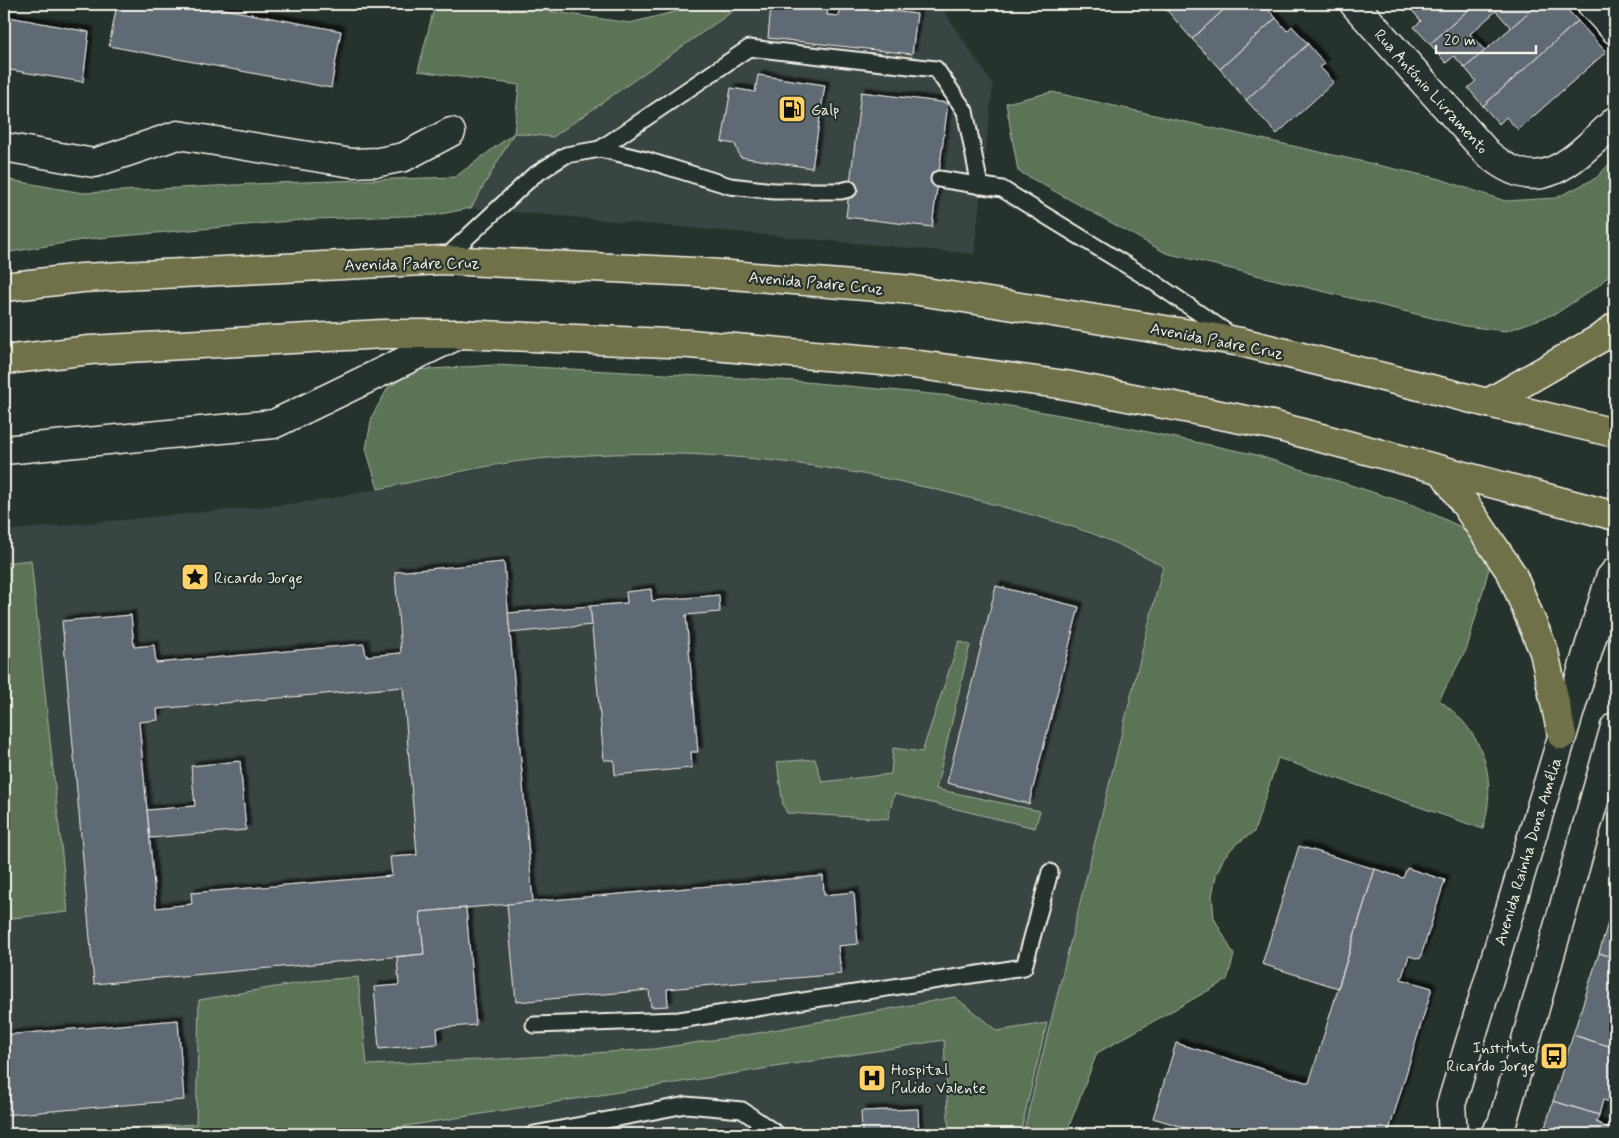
<svg xmlns="http://www.w3.org/2000/svg" width="1619" height="1138" viewBox="0 0 1619 1138" font-family="Mynerve,sans-serif">
<style>
.built{fill:#384443}
.green{fill:#5d7357;stroke:#a8b2a0}
.building{fill:#616a75;stroke:#f4f1e8;fill-rule:evenodd;filter:url(#shadow)}
.lines{fill:none;stroke-linecap:round;stroke-linejoin:round}
.service-casing{stroke:#f4f1e8;stroke-width:19}
.minor-casing{stroke:#f4f1e8;stroke-width:31}
.tertiary-casing{stroke:#f4f1e8;stroke-width:31}
.trunk-casing{stroke:#f4f1e8;stroke-width:31}
.service{stroke:#26332d;stroke-width:15}
.minor{stroke:#26332d;stroke-width:28}
.tertiary{stroke:#26332d;stroke-width:28}
.trunk{stroke:#70704a;stroke-width:28}
.labels{text-anchor:middle;stroke-width:4.5;stroke-linejoin:round;paint-order:stroke}
.street-label{font-size:16px;fill:#f4f1e8;stroke:#26332d}
.poi-label{font-size:16px;fill:#f4f1e8;stroke:#26332d;text-anchor:start}
</style>
<defs>
<filter id="shadow"><feDropShadow dx="4.5" dy="-4.5" stdDeviation="1" flood-color="#0009"/></filter>
</defs>
<rect width="100%" height="100%" fill="#26332d"/>
<filter id="ink" filterUnits="userSpaceOnUse"><feTurbulence type="fractalNoise" baseFrequency=".02" numOctaves="2"/><feDisplacementMap in="SourceGraphic" scale="10" xChannelSelector="R" yChannelSelector="G"/><feConvolveMatrix kernelMatrix="1 2 1 2 8 2 1 2 1" color-interpolation-filters="sRGB"/></filter>
<g filter="url(#ink)">
<g class="built">
<path d="M 743,4 L 939,4 L 993,85 L 974,254 L 471,208 L 514,133 L 553,137 Z"/>
<path d="M 659,452 L 709,454 L 800,463 L 884,477 L 971,498 L 1057,523 L 1127,548 L 1163,566 L 1023,1134 L 4,1134 L 4,531 L 282,505 L 327,499 L 502,465 L 558,457 L 611,453 Z"/>
</g>
<g class="green">
<path d="M 435,4 L 499,4 L 630,23 L 682,10 L 690,4 L 743,4 L 553,137 L 514,133 L 471,208 L 436,215 L 314,219 L 88,239 L 4,253 L 4,179 L 83,193 L 273,183 L 455,177 L 514,133 L 519,85 L 418,71 Z"/>
<path d="M 1052,92 L 1440,179 L 1505,201 L 1556,198 L 1596,178 L 1615,158 L 1615,269 L 1599,285 L 1557,313 L 1506,331 L 1465,326 L 1166,253 L 1018,171 L 1006,103 Z"/>
<path d="M 495,365 L 795,381 L 952,396 L 1100,422 L 1253,454 L 1416,506 L 1461,527 L 1491,561 L 1467,648 L 1439,700 C 1484,732 1498,777 1483,829 L 1278,758 L 1254,832 L 1237,843 L 1224,857 L 1216,875 L 1212,896 L 1214,918 L 1234,955 L 1227,980 L 1097,1053 L 1066,1134 L 1023,1134 L 1163,566 C 1140,555 1117,543 1093,534 C 1056,521 1018,511 981,501 C 843,464 703,445 561,457 C 499,461 438,477 378,489 L 366,449 L 372,416 L 388,388 L 415,370 Z"/>
<path d="M 31,560 L 68,912 L 4,919 L 4,563 Z"/>
<path d="M 959,641 L 970,645 L 936,789 L 1040,811 L 1035,828 L 894,794 L 888,819 L 787,813 L 783,805 L 777,762 L 815,759 L 822,782 L 891,774 L 893,748 L 922,752 Z"/>
<path d="M 358,977 L 367,1065 L 501,1059 L 654,1049 L 752,1034 L 955,997 L 997,1031 L 1047,1023 L 1020,1134 L 949,1134 L 944,1040 L 356,1134 L 34,1134 L 196,1124 L 199,1000 L 311,981 Z"/>
</g>
<g class="building">
<path d="M 117,4 L 197,4 L 341,31 L 331,88 L 109,46 Z"/>
<path d="M 771,4 L 829,4 L 827,15 L 839,16 L 840,5 L 917,14 L 912,54 L 768,38 Z"/>
<path d="M 1170,4 L 1230,4 L 1192,39 L 1165,8 Z"/>
<path d="M 1230,4 L 1268,4 L 1265,6 L 1276,18 L 1220,69 L 1192,39 Z"/>
<path d="M 1414,4 L 1447,5 L 1475,4 L 1430,44 L 1414,27 L 1421,21 L 1410,8 Z"/>
<path d="M 1475,4 L 1538,4 L 1511,28 L 1496,11 L 1470,34 L 1485,51 L 1465,68 L 1454,56 L 1446,63 L 1430,44 Z"/>
<path d="M 1538,4 L 1562,4 L 1578,21 L 1483,106 L 1468,88 L 1476,81 L 1465,68 Z"/>
<path d="M 4,16 L 89,32 L 83,82 L 4,69 Z"/>
<path d="M 1276,18 L 1287,31 L 1292,26 L 1308,44 L 1246,100 L 1220,69 Z"/>
<path d="M 1578,21 L 1606,52 L 1518,130 L 1506,117 L 1499,124 L 1483,106 Z"/>
<path d="M 1308,44 L 1325,64 L 1320,67 L 1334,82 L 1277,134 L 1246,100 Z"/>
<path d="M 758,75 L 825,85 L 812,168 L 740,157 L 735,144 L 722,142 L 731,88 L 755,92 Z"/>
<path d="M 861,92 L 948,103 L 932,227 L 846,217 Z"/>
<path d="M 504,562 L 533,902 L 420,912 L 424,954 L 94,984 L 62,621 L 131,615 L 134,647 L 154,645 L 156,663 L 364,644 L 366,656 L 401,653 L 395,572 ZM 403,687 L 417,855 L 390,857 L 392,876 L 191,893 L 192,904 L 156,908 L 139,722 L 158,720 L 157,709 Z"/>
<path d="M 996,586 L 1079,607 L 1029,804 L 947,783 Z"/>
<path d="M 651,589 L 652,601 L 719,595 L 720,612 L 686,615 L 698,752 L 691,752 L 692,768 L 615,775 L 614,760 L 604,760 L 590,606 L 627,603 L 626,592 Z"/>
<path d="M 590,606 L 592,625 L 510,633 L 508,613 Z"/>
<path d="M 240,761 L 246,830 L 150,838 L 147,810 L 195,806 L 191,766 Z"/>
<path d="M 1299,846 L 1375,869 L 1338,988 L 1262,964 Z"/>
<path d="M 1407,868 L 1445,880 L 1420,959 L 1409,956 L 1401,979 L 1432,988 L 1388,1134 L 1206,1134 L 1153,1118 L 1176,1043 L 1309,1083 L 1375,869 L 1403,878 Z"/>
<path d="M 823,876 L 824,895 L 854,892 L 858,944 L 838,946 L 841,974 L 667,989 L 668,1006 L 651,1007 L 649,990 L 516,1002 L 507,904 Z"/>
<path d="M 1615,899 L 1615,958 L 1599,953 Z"/>
<path d="M 466,908 L 476,1025 L 437,1028 L 438,1044 L 379,1049 L 374,987 L 399,985 L 397,957 L 424,954 L 420,912 Z"/>
<path d="M 1599,953 L 1615,958 L 1615,1048 L 1573,1035 Z"/>
<path d="M 178,1020 L 184,1100 L 4,1115 L 4,1035 Z"/>
<path d="M 1573,1035 L 1615,1048 L 1615,1085 L 1610,1102 L 1603,1100 L 1599,1115 L 1553,1101 Z"/>
<path d="M 1553,1101 L 1599,1115 L 1596,1122 L 1615,1132 L 1615,1134 L 1543,1134 Z"/>
<path d="M 918,1109 L 919,1134 L 862,1134 L 861,1111 Z"/>
</g>
<g class="lines">
<defs>
<g id="service">
<path d="M 600,149 L 749,48 L 936,69 L 965,111 L 980,186"/>
<path d="M 939,179 L 1002,189 L 1149,279 L 1231,335"/>
<path d="M 443,260 L 533,176 L 566,155 L 600,149 L 646,160 L 730,186 L 774,191 L 841,191 L 849,189"/>
<path d="M 534,1025 L 679,1020 L 1024,967 L 1050,872"/>
<path d="M 534,1134 L 686,1105 L 742,1110 L 777,1134"/>
</g>
<g id="minor">
<path d="M 1354,4 L 1488,154 C 1526,186 1552,179 1587,147 C 1596,139 1606,130 1615,121"/>
<path d="M 1591,4 L 1615,30"/>
<path d="M 4,147 L 94,163 L 178,135 L 352,163 L 379,162 L 404,157 L 451,132"/>
<path d="M 4,450 L 274,424 L 460,334"/>
</g>
<g id="tertiary">
<path d="M 1453,1134 L 1451,1105 L 1610,578 L 1615,572"/>
<path d="M 1495,1134 L 1502,1124 L 1615,727"/>
</g>
<g id="trunk">
<path d="M 4,287 L 82,278 L 443,260 L 695,272 L 913,290 L 1241,342 L 1488,403 L 1615,433"/>
<path d="M 4,360 L 90,350 L 383,334 L 460,334 L 690,344 L 905,363 L 1066,385 L 1272,425 L 1615,516"/>
<path d="M 1488,403 L 1604,336 L 1615,327"/>
<path d="M 1442,470 L 1512,574 L 1544,652 L 1562,735"/>
</g>
</defs>
<use href="#service" class="service-casing"/>
<use href="#minor" class="minor-casing"/>
<use href="#tertiary" class="tertiary-casing"/>
<use href="#trunk" class="trunk-casing"/>
<use href="#service" class="service"/>
<use href="#minor" class="minor"/>
<use href="#tertiary" class="tertiary"/>
<use href="#trunk" class="trunk"/>
</g>
</g>
<defs>
<symbol id="fuel-square" viewBox="-11 -11 22 22"><rect x="-9" y="-9" width="18" height="18" rx="4" fill="#ffd166" stroke="#26332d"/><path d="M-5.5-6h7V0h2V4h1.3V-2.5L3-4.5l.8-.8L6-3V5H2.5V1h-1V6h-7ZM-4.2-4.7v3.2H.2V-4.7Z" fill="#111"/></symbol>
<symbol id="sight-square" viewBox="-11 -11 22 22"><rect x="-9" y="-9" width="18" height="18" rx="4" fill="#ffd166" stroke="#26332d"/><path d="M0-6L1.8-2.2L6-1.7L2.9 1.2L3.7 5.4L0 3.3L-3.7 5.4L-2.9 1.2L-6-1.7L-1.8-2.2Z" fill="#111"/></symbol>
<symbol id="bus-square" viewBox="-11 -11 22 22"><rect x="-9" y="-9" width="18" height="18" rx="4" fill="#ffd166" stroke="#26332d"/><path d="M-5-6H5V4H4V6H2V4H-2V6H-4V4H-5ZM-3.5-4V0h7V-4ZM-3.5 1.2v1.5H-2V1.2ZM2 1.2v1.5H3.5V1.2Z" fill="#111"/></symbol>
<symbol id="hospital-square" viewBox="-11 -11 22 22"><rect x="-9" y="-9" width="18" height="18" rx="4" fill="#ffd166" stroke="#26332d"/><path d="M-5-5h3v3.5h4V-5h3V5h-3V1.5h-4V5h-3Z" fill="#111"/></symbol>
</defs>
<g fill-rule="evenodd">
<use href="#fuel-square" x="776" y="93" width="32" height="32"/>
<use href="#sight-square" x="179" y="561" width="32" height="32"/>
<use href="#bus-square" x="1538" y="1040" width="32" height="32"/>
<use href="#hospital-square" x="856" y="1062" width="32" height="32"/>
</g>
<g class="labels">
<g class="street-label">
<text transform="translate(1432 91) rotate(48)" y="6">Rua António Livramento</text>
<text transform="translate(412 263) rotate(-1)" y="6">Avenida Padre Cruz</text>
<text transform="translate(816 282) rotate(5)" y="6">Avenida Padre Cruz</text>
<text transform="translate(1217 340) rotate(11)" y="6">Avenida Padre Cruz</text>
<text transform="translate(1527 851) rotate(-73)" y="6">Avenida Rainha Dona Amélia</text>
</g>
<g class="poi-label">
<text x="811" y="115">Galp</text>
<text x="214" y="583">Ricardo Jorge</text>
<text x="1535" y="1053" text-anchor="end">Instituto<tspan x="1535" dy="18">Ricardo Jorge</tspan></text>
<text x="891" y="1075">Hospital<tspan x="891" dy="18">Pulido Valente</tspan></text>
</g>
</g>
<rect width="1619" height="1138" fill="none" stroke="#26332d" stroke-width="20"/>
<rect x="10" y="10" width="1599" height="1118" fill="none" stroke="#f4f1e8" stroke-width="2" filter="url(#ink)"/>
<path d="M1436 45v8h100v-8" fill="none" stroke="#f4f1e8" stroke-width="2.5"/>
<text x="1444" y="45" font-size="15" fill="#f4f1e8" stroke="#26332d" stroke-width="4" paint-order="stroke">20 m</text>
</svg>
